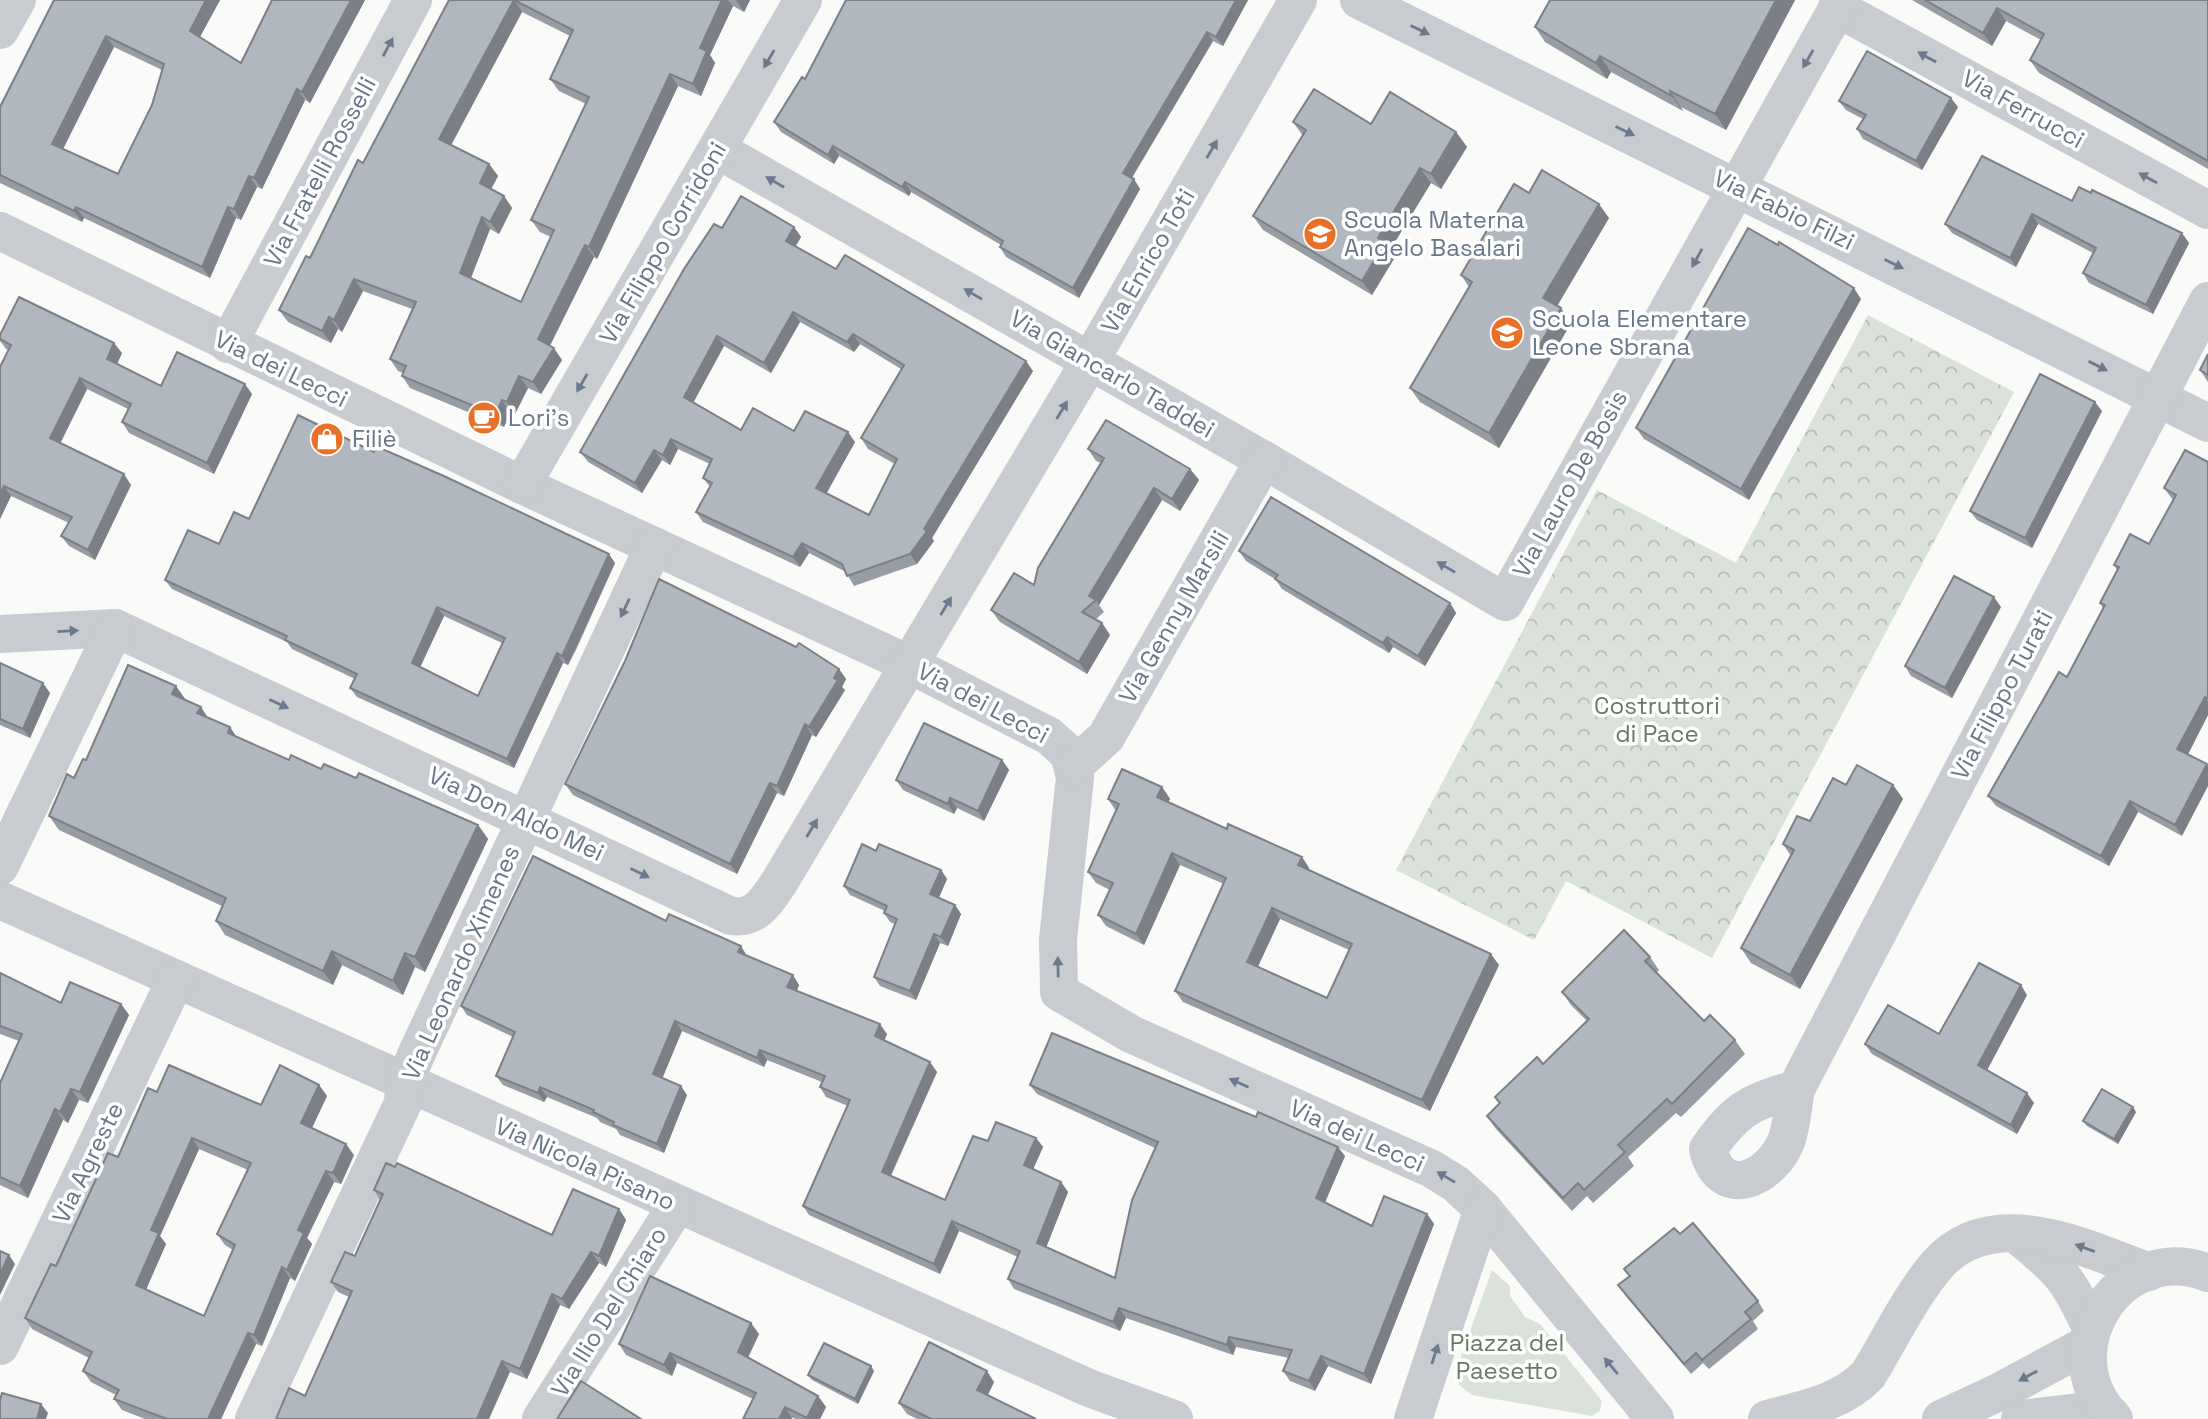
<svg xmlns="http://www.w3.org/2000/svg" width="2208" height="1419" viewBox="0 0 2208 1419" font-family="'Space Grotesk',sans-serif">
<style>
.green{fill:#dbe2d9}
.park{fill:url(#park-crowns)}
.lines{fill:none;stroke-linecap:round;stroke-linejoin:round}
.minor{stroke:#c8cbcf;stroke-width:38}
.wall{fill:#989da4;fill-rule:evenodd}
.shaded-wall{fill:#7c8086}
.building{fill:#b1b7bf;stroke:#7c8086;stroke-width:2;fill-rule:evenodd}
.oneway{fill:#6d7a8d}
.labels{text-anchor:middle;stroke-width:7;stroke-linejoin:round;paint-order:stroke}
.street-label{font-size:24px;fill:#68768a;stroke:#fff}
.poi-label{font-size:24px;fill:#68768a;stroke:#fff;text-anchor:start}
.park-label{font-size:24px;fill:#657b63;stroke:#fff}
</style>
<defs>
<pattern id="park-crowns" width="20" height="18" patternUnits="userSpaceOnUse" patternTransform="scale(1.75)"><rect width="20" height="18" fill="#dbe2d9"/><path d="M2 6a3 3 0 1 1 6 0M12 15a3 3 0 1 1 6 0" fill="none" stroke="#b5bcb6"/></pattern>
</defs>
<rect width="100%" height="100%" fill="#fafaf8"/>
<path class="green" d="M 1492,1270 L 1510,1286 L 1510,1296 L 1525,1317 L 1540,1324 L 1602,1401 L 1600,1411 L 1592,1416 L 1472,1395 L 1459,1385 L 1460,1359 Z"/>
<path class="park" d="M 1868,315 L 2014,392 L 1712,958 L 1566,881 L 1534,940 L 1396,870 L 1597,490 L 1736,563 Z"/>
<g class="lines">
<g class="minor">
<path d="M 1359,0 L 2208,423"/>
<path d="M 1837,8 L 2208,210"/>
<path d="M 0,30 L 17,0"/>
<path d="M 718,150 L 1264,460 L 1505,602 L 1842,0"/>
<path d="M 0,231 L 522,485 L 911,665 L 1049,736 L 1069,754 L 1075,777 L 1058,940 L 1059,992 L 1131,1034 L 1432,1169 L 1456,1184 L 1483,1209 L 1655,1419"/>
<path d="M 228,344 L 413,0"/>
<path d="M 522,485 L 803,0"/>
<path d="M 0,634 L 115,628 L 731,916 C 757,920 768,899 780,881 L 1090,361 L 1298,0"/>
<path d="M 1074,766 L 1106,737 L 1264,460"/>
<path d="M 0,866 L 115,628"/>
<path d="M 0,900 L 1089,1388 L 1174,1419"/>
<path d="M 1796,1089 C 1751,1101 1735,1110 1708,1149 C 1721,1203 1773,1178 1787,1139 C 1792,1123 1793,1105 1796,1089 L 2208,301"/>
<path d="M 2016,1234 C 2059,1269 2068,1277 2091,1328"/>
<path d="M 0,1346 L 176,979"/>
<path d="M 254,1419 L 403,1103 L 404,1084 L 416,1055 L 654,546"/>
<path d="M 541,1419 L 677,1205"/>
<path d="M 1413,1419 L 1483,1209"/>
<path d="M 1767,1419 C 1803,1409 1841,1403 1868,1375 C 1890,1339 1910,1297 1937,1265 C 1992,1202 2086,1248 2149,1272"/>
<path d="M 1941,1419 L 1999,1392 L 2088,1344"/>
<path d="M 2020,1419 L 2079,1412 L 2111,1415"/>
<path d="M 2114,1419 C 2047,1352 2120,1238 2208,1273"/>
</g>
</g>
<g class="wall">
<path d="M 54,0 L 220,0 L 200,37 L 241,63 L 272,0 L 365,0 L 310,103 L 305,100 L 262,189 L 257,187 L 241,220 L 236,218 L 210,278 L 84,218 L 82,222 L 0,183 L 0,107 ZM 114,47 L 162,70 L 152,105 L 118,174 L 63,149 Z"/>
<path d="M 449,0 L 750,0 L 744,12 L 733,6 L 710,55 L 715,63 L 701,96 L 678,86 L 597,259 L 594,257 L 550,346 L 562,360 L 541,394 L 528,388 L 515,414 L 510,412 L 504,427 L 410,388 L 402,376 L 403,373 L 398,371 L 390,359 L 412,309 L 363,291 L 342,332 L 338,329 L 331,343 L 288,322 L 279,310 L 363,163 ZM 522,12 L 570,36 L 550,79 L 559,91 L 586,104 L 531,220 L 540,232 L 551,237 L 521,302 L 471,278 L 490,229 L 499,234 L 512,208 L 504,196 L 491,189 L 498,176 L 489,164 L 451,145 Z"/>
<path d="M 1248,0 L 1223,46 L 1213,41 L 1132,178 L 1140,189 L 1079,298 L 1006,257 L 1000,247 L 1001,245 L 911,192 L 909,196 L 839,156 L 834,164 L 781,132 L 774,122 L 805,79 Z"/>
<path d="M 1550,0 L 1795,0 L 1726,130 L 1681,107 L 1683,111 L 1611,72 L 1607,79 L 1545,42 L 1535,27 Z"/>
<path d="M 1912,0 L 2208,0 L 2208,169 L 2039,73 L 2030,60 L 2041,40 L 2006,21 L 1992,46 Z"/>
<path d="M 1839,101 L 1958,107 L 1922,170 L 1863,139 L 1857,129 L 1863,119 L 1846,110 Z"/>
<path d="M 1293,122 L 1371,124 L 1456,132 L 1467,147 L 1441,189 L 1431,183 L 1390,250 L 1395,257 L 1372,295 L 1263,230 L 1253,216 L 1303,136 Z"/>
<path d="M 1529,193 L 1609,218 L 1557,306 L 1571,323 L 1499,448 L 1420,402 L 1410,388 L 1469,287 L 1461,275 Z"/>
<path d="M 2072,201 L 2189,243 L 2153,314 L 2089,283 L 2083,273 L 2093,253 L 2038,224 L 2016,267 L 1952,233 L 1945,224 Z"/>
<path d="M 794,227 L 801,237 L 795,246 L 836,269 L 1033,371 L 932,538 L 934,541 L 917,564 L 854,586 L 846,572 L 809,553 L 800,567 L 703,522 L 696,512 L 710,487 L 703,478 L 710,464 L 678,449 L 670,465 L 662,460 L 642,493 L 588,462 L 580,452 L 722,228 ZM 800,322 L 854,352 L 860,344 L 901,369 L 861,438 L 868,449 L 895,464 L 869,515 L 826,493 L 855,442 L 794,431 L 741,430 L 693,402 L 724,346 L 771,373 Z"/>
<path d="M 1861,299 L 1749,500 L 1644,439 L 1636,428 Z"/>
<path d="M 0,335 L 122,353 L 117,364 L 161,386 L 252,394 L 214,474 L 129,433 L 122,422 L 128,409 L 87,389 L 60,443 L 131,485 L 95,560 L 69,546 L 61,536 L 69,523 L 11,496 L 0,519 L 0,367 L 8,350 L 6,349 L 0,341 Z"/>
<path d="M 2208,354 L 2208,382 L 2200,370 Z"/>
<path d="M 2102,411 L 2032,548 L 1977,520 L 1970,511 Z"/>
<path d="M 1088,449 L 1190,469 L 1199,480 L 1180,511 L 1162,500 L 1099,605 L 1104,612 L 1095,620 L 1102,623 L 1110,635 L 1087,674 L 1000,622 L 991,610 L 1034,585 L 1101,463 L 1096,461 Z"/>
<path d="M 374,452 L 615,563 L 576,650 L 568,665 L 563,663 L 514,768 L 357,697 L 350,688 L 355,679 L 292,649 L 287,642 L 172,589 L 165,580 L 219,544 L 249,519 ZM 444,616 L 502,643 L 478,696 L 420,667 Z"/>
<path d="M 2208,462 L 2208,715 L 2188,754 L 2182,836 L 2138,812 L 2109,866 L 1996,806 L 1988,796 L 2067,677 L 2103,608 L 2100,603 L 2117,570 L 2114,565 L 2149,544 L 2173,500 L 2164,488 Z"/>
<path d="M 1239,551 L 1450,603 L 1456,613 L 1425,666 L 1393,647 L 1389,653 L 1282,589 L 1275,579 L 1246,561 Z"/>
<path d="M 2001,607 L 1952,698 L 1911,676 L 1905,666 Z"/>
<path d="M 0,663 L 50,693 L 30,738 L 0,725 Z"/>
<path d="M 839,669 L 846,679 L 842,687 L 845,690 L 816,737 L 812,735 L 784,796 L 777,793 L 737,874 L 573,795 L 565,784 Z"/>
<path d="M 186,700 L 208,718 L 230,727 L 236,737 L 289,760 L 356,778 L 478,825 L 488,839 L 425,972 L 415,967 L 403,995 L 342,965 L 333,985 L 225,935 L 216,921 L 222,906 L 59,830 L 49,816 L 86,760 Z"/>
<path d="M 1002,760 L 1009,770 L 984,821 L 957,808 L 954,814 L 903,790 L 896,780 Z"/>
<path d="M 1846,785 L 1893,785 L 1903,799 L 1800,989 L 1751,963 L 1741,948 L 1791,856 L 1783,844 L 1810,821 Z"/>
<path d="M 1162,787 L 1170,799 L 1168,802 L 1227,829 L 1302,857 L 1309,868 L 1309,870 L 1499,965 L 1430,1111 L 1183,1002 L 1175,991 L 1224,884 L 1180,865 L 1144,945 L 1106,926 L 1098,915 L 1110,890 L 1096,883 L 1088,872 L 1116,811 L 1108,799 ZM 1280,919 L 1349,950 L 1327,998 L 1258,966 Z"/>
<path d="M 941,870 L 947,879 L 939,898 L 955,905 L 961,914 L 948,946 L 940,943 L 916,1000 L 880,986 L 874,977 L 895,924 L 890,922 L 884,913 L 885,911 L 850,895 L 844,886 Z"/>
<path d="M 666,921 L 747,956 L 799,985 L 797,991 L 887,1034 L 884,1041 L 937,1072 L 891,1176 L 945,1200 L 988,1141 L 1036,1138 L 1043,1147 L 1033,1169 L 1061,1182 L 1068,1192 L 1046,1247 L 1115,1278 L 1155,1148 L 1037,1094 L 1030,1085 L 1345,1156 L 1325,1202 L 1372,1226 L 1427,1214 L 1434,1224 L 1371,1384 L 1328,1366 L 1315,1391 L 1290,1381 L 1283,1371 L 1289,1358 L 1236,1347 L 1233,1355 L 1126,1318 L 1120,1331 L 1014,1289 L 1008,1279 L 1018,1257 L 959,1231 L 940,1274 L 809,1215 L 803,1206 L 848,1106 L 826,1097 L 820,1087 L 822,1082 L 767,1060 L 764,1067 L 682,1031 L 662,1078 L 687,1095 L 664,1153 L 620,1135 L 616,1129 L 600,1122 L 597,1118 L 547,1097 L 544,1102 L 503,1085 L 496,1076 L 513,1037 L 467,1015 L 461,1006 Z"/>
<path d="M 1650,957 L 1659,970 L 1656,973 L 1704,1021 L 1735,1040 L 1745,1054 L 1681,1117 L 1676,1113 L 1628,1157 L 1634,1166 L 1593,1203 L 1587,1196 L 1572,1211 L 1496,1129 L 1487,1116 L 1499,1103 L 1495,1097 L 1543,1064 L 1587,1021 L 1571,1005 L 1562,992 Z"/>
<path d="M 0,973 L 61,1003 L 121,1004 L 129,1015 L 88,1103 L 79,1100 L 68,1123 L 63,1120 L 28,1198 L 0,1185 L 0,1083 L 19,1041 L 0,1034 Z"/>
<path d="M 2027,995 L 1987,1070 L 2034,1103 L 2017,1134 L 1872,1054 L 1865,1044 L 1939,1034 Z"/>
<path d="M 319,1085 L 327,1096 L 312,1128 L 354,1155 L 341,1184 L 334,1182 L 307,1238 L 312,1244 L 295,1281 L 290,1278 L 262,1346 L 256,1344 L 221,1419 L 145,1419 L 122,1410 L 114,1399 L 116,1395 L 91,1382 L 83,1371 L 89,1358 L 32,1329 L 25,1318 L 56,1266 L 118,1157 L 261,1105 ZM 199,1149 L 248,1170 L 217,1234 L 225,1245 L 233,1250 L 204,1316 L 146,1290 L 166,1244 L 160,1236 Z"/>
<path d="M 2136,1112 L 2118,1144 L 2087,1126 L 2083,1121 Z"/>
<path d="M 374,1190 L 552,1235 L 619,1209 L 626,1220 L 606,1267 L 599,1263 L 569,1309 L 560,1305 L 527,1379 L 510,1372 L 305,1396 L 349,1297 L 338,1292 L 331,1282 L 355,1256 L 380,1200 Z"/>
<path d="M 1680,1234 L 1758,1301 L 1764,1311 L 1753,1321 L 1758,1329 L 1709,1369 L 1703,1363 L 1691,1374 L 1625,1295 L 1618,1285 Z"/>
<path d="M 759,1334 L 748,1358 L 818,1396 L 826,1407 L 820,1419 L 795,1419 L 677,1363 L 672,1376 L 626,1355 L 619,1344 Z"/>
<path d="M 874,1371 L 858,1404 L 812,1380 L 808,1375 Z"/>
<path d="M 994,1382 L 988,1395 L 1036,1419 L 917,1419 L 907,1414 L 899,1403 Z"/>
</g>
<g class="shaded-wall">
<path d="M 206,0 L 220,0 L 197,42 L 190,31 Z"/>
<path d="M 351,0 L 365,0 L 310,103 L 302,92 Z"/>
<path d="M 514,0 L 522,12 L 448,151 L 439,139 Z"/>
<path d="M 722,0 L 728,0 L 733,6 L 710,55 L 715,63 L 701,96 L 693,84 L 700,48 Z"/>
<path d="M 736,0 L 750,0 L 744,12 Z"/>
<path d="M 1236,0 L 1248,0 L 1223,46 L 1216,37 Z"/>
<path d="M 1776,0 L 1795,0 L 1726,130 L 1715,114 Z"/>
<path d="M 1997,8 L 2006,21 L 1992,46 L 1983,33 Z"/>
<path d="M 1207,32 L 1213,41 L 1129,182 L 1123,173 Z"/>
<path d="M 106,36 L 114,47 L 60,155 L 52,144 Z"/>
<path d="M 1600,56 L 1611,72 L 1607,79 L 1596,63 Z"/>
<path d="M 670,74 L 678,86 L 597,259 L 589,247 Z"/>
<path d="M 297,89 L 305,100 L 262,189 L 254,178 Z"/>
<path d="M 1670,91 L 1681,107 L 1683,111 L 1672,96 Z"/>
<path d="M 1951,98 L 1958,107 L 1922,170 L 1916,161 Z"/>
<path d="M 1456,132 L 1467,147 L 1441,189 L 1431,174 Z"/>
<path d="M 833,146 L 839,156 L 834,164 L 828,155 Z"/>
<path d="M 489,164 L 498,176 L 488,195 L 480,183 Z"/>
<path d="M 1420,168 L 1431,183 L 1390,250 L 1395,257 L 1372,295 L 1362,281 L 1378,238 Z"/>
<path d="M 249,176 L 257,187 L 241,220 L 234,209 Z"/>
<path d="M 1134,179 L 1140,189 L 1079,298 L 1073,288 Z"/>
<path d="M 905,182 L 911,192 L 909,196 L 902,187 Z"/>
<path d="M 504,196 L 512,208 L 499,234 L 490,222 Z"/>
<path d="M 1599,204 L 1609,218 L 1553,313 L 1543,298 Z"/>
<path d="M 76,207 L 84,218 L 82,222 L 74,211 Z"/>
<path d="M 228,207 L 236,218 L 210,278 L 202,267 Z"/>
<path d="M 2032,214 L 2038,224 L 2016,267 L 2010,258 Z"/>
<path d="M 482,217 L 490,229 L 468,285 L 460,273 Z"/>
<path d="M 794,227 L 801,237 L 793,251 L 786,241 Z"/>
<path d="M 2182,233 L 2189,243 L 2153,314 L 2146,305 Z"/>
<path d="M 585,245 L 594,257 L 547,351 L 538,339 Z"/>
<path d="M 354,279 L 363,291 L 342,332 L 334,320 Z"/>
<path d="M 1854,288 L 1861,299 L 1749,500 L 1741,489 Z"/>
<path d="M 1561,308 L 1571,323 L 1499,448 L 1489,433 Z"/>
<path d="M 793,312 L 800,322 L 771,373 L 764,363 Z"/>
<path d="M 329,317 L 338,329 L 331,343 L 322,331 Z"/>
<path d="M 853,334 L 860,344 L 854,352 L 847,342 Z"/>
<path d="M 717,336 L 724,346 L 691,407 L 684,397 Z"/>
<path d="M 114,343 L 122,353 L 114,370 L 107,359 Z"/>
<path d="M 554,348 L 562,360 L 541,394 L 533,382 Z"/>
<path d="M 1026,361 L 1033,371 L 932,538 L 934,541 L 917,564 L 910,554 Z"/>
<path d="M 519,376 L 528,388 L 515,414 L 507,402 Z"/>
<path d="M 80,378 L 87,389 L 58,448 L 50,438 Z"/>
<path d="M 245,384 L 252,394 L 214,474 L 207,463 Z"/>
<path d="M 502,400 L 510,412 L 504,427 L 495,415 Z"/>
<path d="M 2095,402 L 2102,411 L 2032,548 L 2025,538 Z"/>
<path d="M 848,432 L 855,442 L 824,498 L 816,488 Z"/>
<path d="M 671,439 L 678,449 L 670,465 L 663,455 Z"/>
<path d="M 654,450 L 662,460 L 642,493 L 635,483 Z"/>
<path d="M 1190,469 L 1199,480 L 1180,511 L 1172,499 Z"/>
<path d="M 124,474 L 131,485 L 95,560 L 88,550 Z"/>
<path d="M 4,486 L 11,496 L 0,519 L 0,494 Z"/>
<path d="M 1154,488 L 1162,500 L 1099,605 L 1096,600 L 1089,596 Z"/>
<path d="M 802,543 L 809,553 L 800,567 L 793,557 Z"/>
<path d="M 609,554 L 615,563 L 568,665 L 562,656 Z"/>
<path d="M 1994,597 L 2001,607 L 1952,698 L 1945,688 Z"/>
<path d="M 1450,603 L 1456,613 L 1425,666 L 1418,656 Z"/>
<path d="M 437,607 L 444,616 L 418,672 L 412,663 Z"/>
<path d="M 1102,623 L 1110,635 L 1087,674 L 1079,662 Z"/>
<path d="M 1387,637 L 1393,647 L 1389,653 L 1383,643 Z"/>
<path d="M 557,653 L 563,663 L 514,768 L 507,759 Z"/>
<path d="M 839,669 L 846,679 L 842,687 L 845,690 L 816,737 L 809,727 Z"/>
<path d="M 43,683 L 50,693 L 30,738 L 23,729 Z"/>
<path d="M 176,686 L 186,700 L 172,694 Z"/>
<path d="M 2205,697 L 2208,702 L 2208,715 L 2185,760 L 2177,749 Z"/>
<path d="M 201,707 L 210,721 L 197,713 Z"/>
<path d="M 805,724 L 812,735 L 784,796 L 777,786 Z"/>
<path d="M 230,727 L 239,741 L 228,733 Z"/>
<path d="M 1002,760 L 1009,770 L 984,821 L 978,811 Z"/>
<path d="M 2207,764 L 2208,766 L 2208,786 L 2182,836 L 2175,825 Z"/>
<path d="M 770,783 L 777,793 L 737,874 L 730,864 Z"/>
<path d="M 1893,785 L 1903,799 L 1800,989 L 1790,975 Z"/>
<path d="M 1162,787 L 1170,799 L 1165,808 L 1157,797 Z"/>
<path d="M 950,798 L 957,808 L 954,814 L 948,804 Z"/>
<path d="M 2130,801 L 2138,812 L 2109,866 L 2101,856 Z"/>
<path d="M 478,825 L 488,839 L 425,972 L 415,957 Z"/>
<path d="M 1172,853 L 1180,865 L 1144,945 L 1136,934 Z"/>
<path d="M 1302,857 L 1309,868 L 1306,877 L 1298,865 Z"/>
<path d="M 941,870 L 947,879 L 936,903 L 930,894 Z"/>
<path d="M 955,905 L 961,914 L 948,946 L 941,937 Z"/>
<path d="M 1272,908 L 1280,919 L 1255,973 L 1247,962 Z"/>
<path d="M 934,934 L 940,943 L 916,1000 L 910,991 Z"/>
<path d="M 741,946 L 747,956 L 738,952 Z"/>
<path d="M 332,951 L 342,965 L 333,985 L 323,971 Z"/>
<path d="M 405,953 L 415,967 L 403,995 L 393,981 Z"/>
<path d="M 1491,954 L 1499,965 L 1430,1111 L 1422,1100 Z"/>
<path d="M 793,975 L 799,985 L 794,997 L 787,987 Z"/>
<path d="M 2021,985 L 2027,995 L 1985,1074 L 1978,1065 Z"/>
<path d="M 121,1004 L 129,1015 L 88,1103 L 80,1092 Z"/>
<path d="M 675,1021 L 682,1031 L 660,1084 L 653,1074 Z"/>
<path d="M 880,1024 L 887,1034 L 882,1046 L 875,1036 Z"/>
<path d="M 760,1050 L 767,1060 L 764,1067 L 757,1058 Z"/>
<path d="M 930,1062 L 937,1072 L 888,1181 L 882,1172 Z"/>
<path d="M 319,1085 L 327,1096 L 309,1134 L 301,1123 Z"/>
<path d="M 681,1086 L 687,1095 L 664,1153 L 657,1144 Z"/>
<path d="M 540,1087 L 547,1097 L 544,1102 L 538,1093 Z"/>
<path d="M 71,1089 L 79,1100 L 68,1123 L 60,1112 Z"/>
<path d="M 2027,1093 L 2034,1103 L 2017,1134 L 2011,1125 Z"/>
<path d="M 2133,1107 L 2136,1112 L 2118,1144 L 2114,1139 Z"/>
<path d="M 55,1109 L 63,1120 L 28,1198 L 20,1186 Z"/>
<path d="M 192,1138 L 199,1149 L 160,1236 L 166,1244 L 143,1296 L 136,1285 L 151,1230 Z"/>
<path d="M 1036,1138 L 1043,1147 L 1031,1174 L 1024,1165 Z"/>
<path d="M 346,1144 L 354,1155 L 341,1184 L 333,1173 Z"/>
<path d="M 1338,1147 L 1345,1156 L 1323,1207 L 1316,1198 Z"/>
<path d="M 326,1171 L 334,1182 L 307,1238 L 312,1244 L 295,1281 L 287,1270 L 298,1230 Z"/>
<path d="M 1061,1182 L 1068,1192 L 1044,1253 L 1037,1243 Z"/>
<path d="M 619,1209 L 626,1220 L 606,1267 L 599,1256 Z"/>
<path d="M 1427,1214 L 1434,1224 L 1371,1384 L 1364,1374 Z"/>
<path d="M 952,1221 L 959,1231 L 940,1274 L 934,1264 Z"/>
<path d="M 591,1252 L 599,1263 L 569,1309 L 562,1299 Z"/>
<path d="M 9,1255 L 15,1264 L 0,1295 L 0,1274 Z"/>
<path d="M 282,1267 L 290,1278 L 262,1346 L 254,1335 Z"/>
<path d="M 552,1294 L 560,1305 L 527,1379 L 520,1369 Z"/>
<path d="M 1119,1308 L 1126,1318 L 1120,1331 L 1113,1322 Z"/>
<path d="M 751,1323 L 759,1334 L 745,1363 L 738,1352 Z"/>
<path d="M 248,1333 L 256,1344 L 221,1419 L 208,1419 Z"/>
<path d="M 1229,1337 L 1236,1347 L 1233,1355 L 1227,1345 Z"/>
<path d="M 670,1353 L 677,1363 L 672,1376 L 664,1365 Z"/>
<path d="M 1321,1356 L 1328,1366 L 1315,1391 L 1309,1381 Z"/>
<path d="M 502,1361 L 510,1372 L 489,1419 L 477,1419 Z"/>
<path d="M 871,1366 L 874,1371 L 858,1404 L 855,1399 Z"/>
<path d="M 987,1371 L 994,1382 L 985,1400 L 977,1390 Z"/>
<path d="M 818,1396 L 826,1407 L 820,1419 L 808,1419 L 807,1418 Z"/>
<path d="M 41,1404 L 48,1413 L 46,1419 L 37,1419 Z"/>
<path d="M 785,1407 L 792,1418 L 792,1419 L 779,1419 Z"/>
</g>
<g class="building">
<path d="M 54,0 L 206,0 L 190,31 L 241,63 L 272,0 L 351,0 L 302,92 L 297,89 L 254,178 L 249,176 L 234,209 L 228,207 L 202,267 L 76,207 L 74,211 L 0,175 L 0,107 ZM 106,36 L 164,64 L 152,105 L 118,174 L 52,144 Z"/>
<path d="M 449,0 L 514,0 L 439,139 L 489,164 L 480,183 L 504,196 L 490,222 L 482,217 L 460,273 L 521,302 L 554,230 L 531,220 L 589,97 L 550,79 L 573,30 L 514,0 L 722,0 L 700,48 L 707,51 L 693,84 L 670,74 L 589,247 L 585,245 L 538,339 L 554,348 L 533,382 L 519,376 L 507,402 L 502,400 L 495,415 L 402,376 L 406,366 L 390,359 L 416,302 L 354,279 L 334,320 L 329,317 L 322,331 L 279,310 L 306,256 L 310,258 L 358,160 L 363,163 Z"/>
<path d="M 846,0 L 1236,0 L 1216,37 L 1207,32 L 1123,173 L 1134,179 L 1073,288 L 1000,247 L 1003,241 L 905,182 L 902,187 L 833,146 L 828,155 L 774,122 L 802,77 L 805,79 Z"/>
<path d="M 1550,0 L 1776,0 L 1715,114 L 1670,91 L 1672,96 L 1600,56 L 1596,63 L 1535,27 Z"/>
<path d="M 1925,0 L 2208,0 L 2208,161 L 2030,60 L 2044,34 L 1997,8 L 1983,33 Z"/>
<path d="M 1867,51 L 1951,98 L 1916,161 L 1857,129 L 1866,115 L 1839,101 Z"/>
<path d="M 1314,89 L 1371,124 L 1390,92 L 1456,132 L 1431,174 L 1420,168 L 1378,238 L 1385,242 L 1362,281 L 1253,216 L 1306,130 L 1293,122 Z"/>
<path d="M 1982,156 L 2072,201 L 2079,187 L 2091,193 L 2092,190 L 2182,233 L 2146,305 L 2083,273 L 2096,248 L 2032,214 L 2010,258 L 1945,224 Z"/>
<path d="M 1542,170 L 1599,204 L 1543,298 L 1561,308 L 1489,433 L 1410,388 L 1472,282 L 1461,275 L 1514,184 L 1529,193 Z"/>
<path d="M 741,196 L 794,227 L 786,241 L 836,269 L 845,255 L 1026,361 L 924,529 L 927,531 L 910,554 L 847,576 L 842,564 L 802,543 L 793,557 L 696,512 L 712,483 L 703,478 L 712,459 L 671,439 L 663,455 L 654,450 L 635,483 L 580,452 L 684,269 L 714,224 L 722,228 ZM 793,312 L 847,342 L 853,334 L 904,365 L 861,438 L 897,459 L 869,515 L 816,488 L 848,432 L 805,411 L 794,431 L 753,408 L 741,430 L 684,397 L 717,336 L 764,363 Z"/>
<path d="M 1748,228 L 1778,245 L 1779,242 L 1854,288 L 1741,489 L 1636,428 Z"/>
<path d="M 19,297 L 114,343 L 107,359 L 161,386 L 177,352 L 245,384 L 207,463 L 122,422 L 131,404 L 80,378 L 50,438 L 124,474 L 88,550 L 61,536 L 72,517 L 4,486 L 0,494 L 0,367 L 11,345 L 0,339 L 0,335 Z"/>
<path d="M 2208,354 L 2208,375 L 2200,370 Z"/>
<path d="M 2040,374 L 2095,402 L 2025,538 L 1970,511 Z"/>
<path d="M 298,415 L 374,452 L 376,446 L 446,477 L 609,554 L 569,641 L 562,656 L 557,653 L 507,759 L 350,688 L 357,674 L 285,640 L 287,636 L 165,580 L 188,530 L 219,544 L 234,512 L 249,519 ZM 437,607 L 505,638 L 478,696 L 412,663 Z"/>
<path d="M 1106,420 L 1190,469 L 1172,499 L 1154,488 L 1089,596 L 1096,600 L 1082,612 L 1102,623 L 1079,662 L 991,610 L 1014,573 L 1034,585 L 1038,568 L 1104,458 L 1088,449 Z"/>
<path d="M 2185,450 L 2208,462 L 2208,699 L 2205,697 L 2177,749 L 2207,764 L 2175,825 L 2130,801 L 2101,856 L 1988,796 L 2059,672 L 2067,677 L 2105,605 L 2100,603 L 2119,567 L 2114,565 L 2130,534 L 2149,544 L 2176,495 L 2164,488 Z"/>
<path d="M 1271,497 L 1450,603 L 1418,656 L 1387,637 L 1383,643 L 1275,579 L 1278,575 L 1239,551 Z"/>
<path d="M 1954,576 L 1994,597 L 1945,688 L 1905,666 Z"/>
<path d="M 659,579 L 796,647 L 799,643 L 839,669 L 834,678 L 838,680 L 809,727 L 805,724 L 777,786 L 770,783 L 730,864 L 565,784 L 625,661 Z"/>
<path d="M 0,663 L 43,683 L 23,729 L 0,719 Z"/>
<path d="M 128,665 L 176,686 L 172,694 L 201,707 L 197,713 L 230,727 L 228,733 L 289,760 L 291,755 L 321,769 L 324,764 L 356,778 L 359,773 L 478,825 L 415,957 L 405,953 L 393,981 L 332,951 L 323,971 L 216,921 L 226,898 L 49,816 L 67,774 L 74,778 L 83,759 L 86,760 Z"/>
<path d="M 924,723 L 1002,760 L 978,811 L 950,798 L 948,804 L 896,780 Z"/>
<path d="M 1857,765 L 1893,785 L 1790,975 L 1741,948 L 1794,850 L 1783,844 L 1797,816 L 1810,821 L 1833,778 L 1846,785 Z"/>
<path d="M 1122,769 L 1162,787 L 1157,797 L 1227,829 L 1228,824 L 1302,857 L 1298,865 L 1491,954 L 1422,1100 L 1175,991 L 1226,878 L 1172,853 L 1136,934 L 1098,915 L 1113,883 L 1088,872 L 1119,804 L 1108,799 ZM 1272,908 L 1352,944 L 1327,998 L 1247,962 Z"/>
<path d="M 862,844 L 876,851 L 879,844 L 941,870 L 930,894 L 955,905 L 941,937 L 934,934 L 910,991 L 874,977 L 897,919 L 884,913 L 887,906 L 844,886 Z"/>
<path d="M 533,856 L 666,921 L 669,914 L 741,946 L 738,952 L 793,975 L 787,987 L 880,1024 L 875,1036 L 930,1062 L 882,1172 L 945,1200 L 973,1136 L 988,1141 L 996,1122 L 1036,1138 L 1024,1165 L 1061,1182 L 1037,1243 L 1115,1278 L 1132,1200 L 1158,1142 L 1030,1085 L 1052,1033 L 1256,1117 L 1258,1112 L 1338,1147 L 1316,1198 L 1372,1226 L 1384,1196 L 1427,1214 L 1364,1374 L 1321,1356 L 1309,1381 L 1283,1371 L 1292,1350 L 1229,1337 L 1227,1345 L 1119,1308 L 1113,1322 L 1008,1279 L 1020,1251 L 952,1221 L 934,1264 L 803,1206 L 850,1100 L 820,1087 L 825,1076 L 760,1050 L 757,1058 L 675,1021 L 653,1074 L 681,1086 L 657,1144 L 613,1125 L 614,1122 L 593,1112 L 594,1110 L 540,1087 L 538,1093 L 496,1076 L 515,1032 L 461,1006 Z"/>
<path d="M 1624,930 L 1650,957 L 1645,961 L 1704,1021 L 1710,1015 L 1735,1040 L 1672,1104 L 1667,1099 L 1618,1145 L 1625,1152 L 1584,1190 L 1578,1183 L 1563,1198 L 1487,1116 L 1500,1103 L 1495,1097 L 1537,1057 L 1543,1064 L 1589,1019 L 1562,992 Z"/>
<path d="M 1979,963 L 2021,985 L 1978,1065 L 2027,1093 L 2011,1125 L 1865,1044 L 1888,1005 L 1939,1034 Z"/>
<path d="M 0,973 L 61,1003 L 70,982 L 121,1004 L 80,1092 L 71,1089 L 60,1112 L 55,1109 L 20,1186 L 0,1177 L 0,1083 L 22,1034 L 0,1026 Z"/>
<path d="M 169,1065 L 261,1105 L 280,1065 L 319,1085 L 301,1123 L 346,1144 L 333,1173 L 326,1171 L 298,1230 L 304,1233 L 287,1270 L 282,1267 L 254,1335 L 248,1333 L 208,1419 L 167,1419 L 114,1399 L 119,1390 L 83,1371 L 92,1352 L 25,1318 L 51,1264 L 56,1266 L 108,1153 L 118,1157 L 148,1088 L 157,1092 ZM 192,1138 L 251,1163 L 217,1234 L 235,1245 L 204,1316 L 136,1285 L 159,1233 L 151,1230 Z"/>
<path d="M 2102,1089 L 2133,1107 L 2114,1139 L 2083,1121 Z"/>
<path d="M 386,1163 L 395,1167 L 397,1163 L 552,1235 L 573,1189 L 619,1209 L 599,1256 L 591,1252 L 562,1299 L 552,1294 L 520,1369 L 502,1361 L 477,1419 L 276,1419 L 289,1388 L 305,1396 L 352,1291 L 331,1282 L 345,1252 L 355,1256 L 357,1251 L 383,1194 L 374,1190 Z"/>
<path d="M 1693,1223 L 1758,1301 L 1745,1312 L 1751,1319 L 1702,1360 L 1696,1353 L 1684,1364 L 1618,1285 L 1630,1276 L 1624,1269 L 1674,1228 L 1680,1234 Z"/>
<path d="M 0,1251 L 9,1255 L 0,1274 Z"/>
<path d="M 650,1276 L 751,1323 L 738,1352 L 818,1396 L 807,1418 L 785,1407 L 779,1419 L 743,1419 L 756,1393 L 670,1353 L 664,1365 L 619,1344 Z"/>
<path d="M 929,1342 L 987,1371 L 977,1390 L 1036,1419 L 931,1419 L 899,1403 Z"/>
<path d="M 824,1343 L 871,1366 L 855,1399 L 808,1375 Z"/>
<path d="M 581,1381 L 641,1419 L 557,1419 Z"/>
<path d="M 2,1393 L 41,1404 L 37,1419 L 0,1419 L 0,1400 Z"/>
</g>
<defs><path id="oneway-solid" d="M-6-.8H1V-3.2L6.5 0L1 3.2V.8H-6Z" transform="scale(1.75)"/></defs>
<g class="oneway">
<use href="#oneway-solid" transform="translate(1420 30) rotate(26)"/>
<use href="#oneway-solid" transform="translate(388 47) rotate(-62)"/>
<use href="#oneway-solid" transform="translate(1927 57) rotate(-151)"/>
<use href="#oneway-solid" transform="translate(769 59) rotate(120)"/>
<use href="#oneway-solid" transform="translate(1808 59) rotate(120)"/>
<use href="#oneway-solid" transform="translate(1625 131) rotate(26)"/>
<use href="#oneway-solid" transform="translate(1212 149) rotate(-60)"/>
<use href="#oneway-solid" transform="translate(2148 178) rotate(-151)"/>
<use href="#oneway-solid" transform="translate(775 182) rotate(-150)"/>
<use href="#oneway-solid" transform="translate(1697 258) rotate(119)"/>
<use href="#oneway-solid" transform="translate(1894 264) rotate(26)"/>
<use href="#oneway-solid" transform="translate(973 294) rotate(-150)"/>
<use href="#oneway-solid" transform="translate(2098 366) rotate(27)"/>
<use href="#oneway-solid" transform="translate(582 383) rotate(120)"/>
<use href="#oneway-solid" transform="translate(1062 410) rotate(-59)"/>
<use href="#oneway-solid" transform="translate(1446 567) rotate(-150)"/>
<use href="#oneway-solid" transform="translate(946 606) rotate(-59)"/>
<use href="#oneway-solid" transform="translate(625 608) rotate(115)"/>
<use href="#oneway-solid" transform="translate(68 631) rotate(-3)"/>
<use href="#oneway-solid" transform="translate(279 704) rotate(25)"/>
<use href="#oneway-solid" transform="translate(812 828) rotate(-59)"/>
<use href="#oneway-solid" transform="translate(640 873) rotate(26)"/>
<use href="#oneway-solid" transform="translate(1058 967) rotate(-91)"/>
<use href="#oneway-solid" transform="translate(1239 1083) rotate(-156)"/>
<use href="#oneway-solid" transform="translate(1446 1177) rotate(-149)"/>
<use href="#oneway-solid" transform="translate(2085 1248) rotate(-160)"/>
<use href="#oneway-solid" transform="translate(1435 1354) rotate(-72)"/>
<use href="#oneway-solid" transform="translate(1611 1366) rotate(-130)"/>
<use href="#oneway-solid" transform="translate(2028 1376) rotate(151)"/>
</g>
<defs>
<symbol id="school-disc" viewBox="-11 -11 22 22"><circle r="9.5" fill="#ea7027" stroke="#fff"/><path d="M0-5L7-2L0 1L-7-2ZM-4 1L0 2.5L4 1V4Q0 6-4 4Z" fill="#fff"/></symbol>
<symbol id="cafe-disc" viewBox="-11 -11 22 22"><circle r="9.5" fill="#ea7027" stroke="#fff"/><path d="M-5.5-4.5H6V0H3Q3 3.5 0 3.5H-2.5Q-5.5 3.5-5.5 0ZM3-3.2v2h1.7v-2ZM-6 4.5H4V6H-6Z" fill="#fff"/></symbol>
<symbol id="shop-disc" viewBox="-11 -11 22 22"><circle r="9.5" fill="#ea7027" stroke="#fff"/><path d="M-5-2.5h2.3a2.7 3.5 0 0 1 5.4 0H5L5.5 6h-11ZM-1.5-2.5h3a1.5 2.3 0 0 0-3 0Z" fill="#fff"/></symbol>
</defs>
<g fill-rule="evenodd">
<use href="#school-disc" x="1301" y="215" width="38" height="38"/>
<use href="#school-disc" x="1488" y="314" width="38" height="38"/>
<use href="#cafe-disc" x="465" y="399" width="38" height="38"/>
<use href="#shop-disc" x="308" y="420" width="38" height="38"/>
</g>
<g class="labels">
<g class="street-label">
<text transform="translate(2023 109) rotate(29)" y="8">Via Ferrucci</text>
<text transform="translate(320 172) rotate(-62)" y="8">Via Fratelli Rosselli</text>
<text transform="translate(1784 210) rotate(26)" y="8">Via Fabio Filzi</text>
<text transform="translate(663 243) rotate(-60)" y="8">Via Filippo Corridoni</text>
<text transform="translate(1148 261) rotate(-60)" y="8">Via Enrico Toti</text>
<text transform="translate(281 369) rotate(26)" y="8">Via dei Lecci</text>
<text transform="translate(1112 374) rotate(30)" y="8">Via Giancarlo Taddei</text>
<text transform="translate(1570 484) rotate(-61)" y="8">Via Lauro De Bosis</text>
<text transform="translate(1174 617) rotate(-60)" y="8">Via Genny Marsili</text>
<text transform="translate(2002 695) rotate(-62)" y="8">Via Filippo Turati</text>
<text transform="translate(983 703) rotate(28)" y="8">Via dei Lecci</text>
<text transform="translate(516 814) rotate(25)" y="8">Via Don Aldo Mei</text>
<text transform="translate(461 963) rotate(-66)" y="8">Via Leonardo Ximenes</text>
<text transform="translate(1357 1136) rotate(24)" y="8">Via dei Lecci</text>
<text transform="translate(88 1163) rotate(-64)" y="8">Via Agreste</text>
<text transform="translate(585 1164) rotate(24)" y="8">Via Nicola Pisano</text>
<text transform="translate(609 1312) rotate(-58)" y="8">Via Ilio Del Chiaro</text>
</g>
<g class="poi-label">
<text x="1344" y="228">Scuola Materna<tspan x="1344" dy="28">Angelo Basalari</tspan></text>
<text x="1532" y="327">Scuola Elementare<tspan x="1532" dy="28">Leone Sbrana</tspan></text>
<text x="508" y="426">Lori's</text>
<text x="352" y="447">Filiè</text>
</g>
<g class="park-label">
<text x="1657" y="714">Costruttori<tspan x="1657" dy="28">di Pace</tspan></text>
<text x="1507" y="1351">Piazza del<tspan x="1507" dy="28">Paesetto</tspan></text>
</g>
</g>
</svg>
